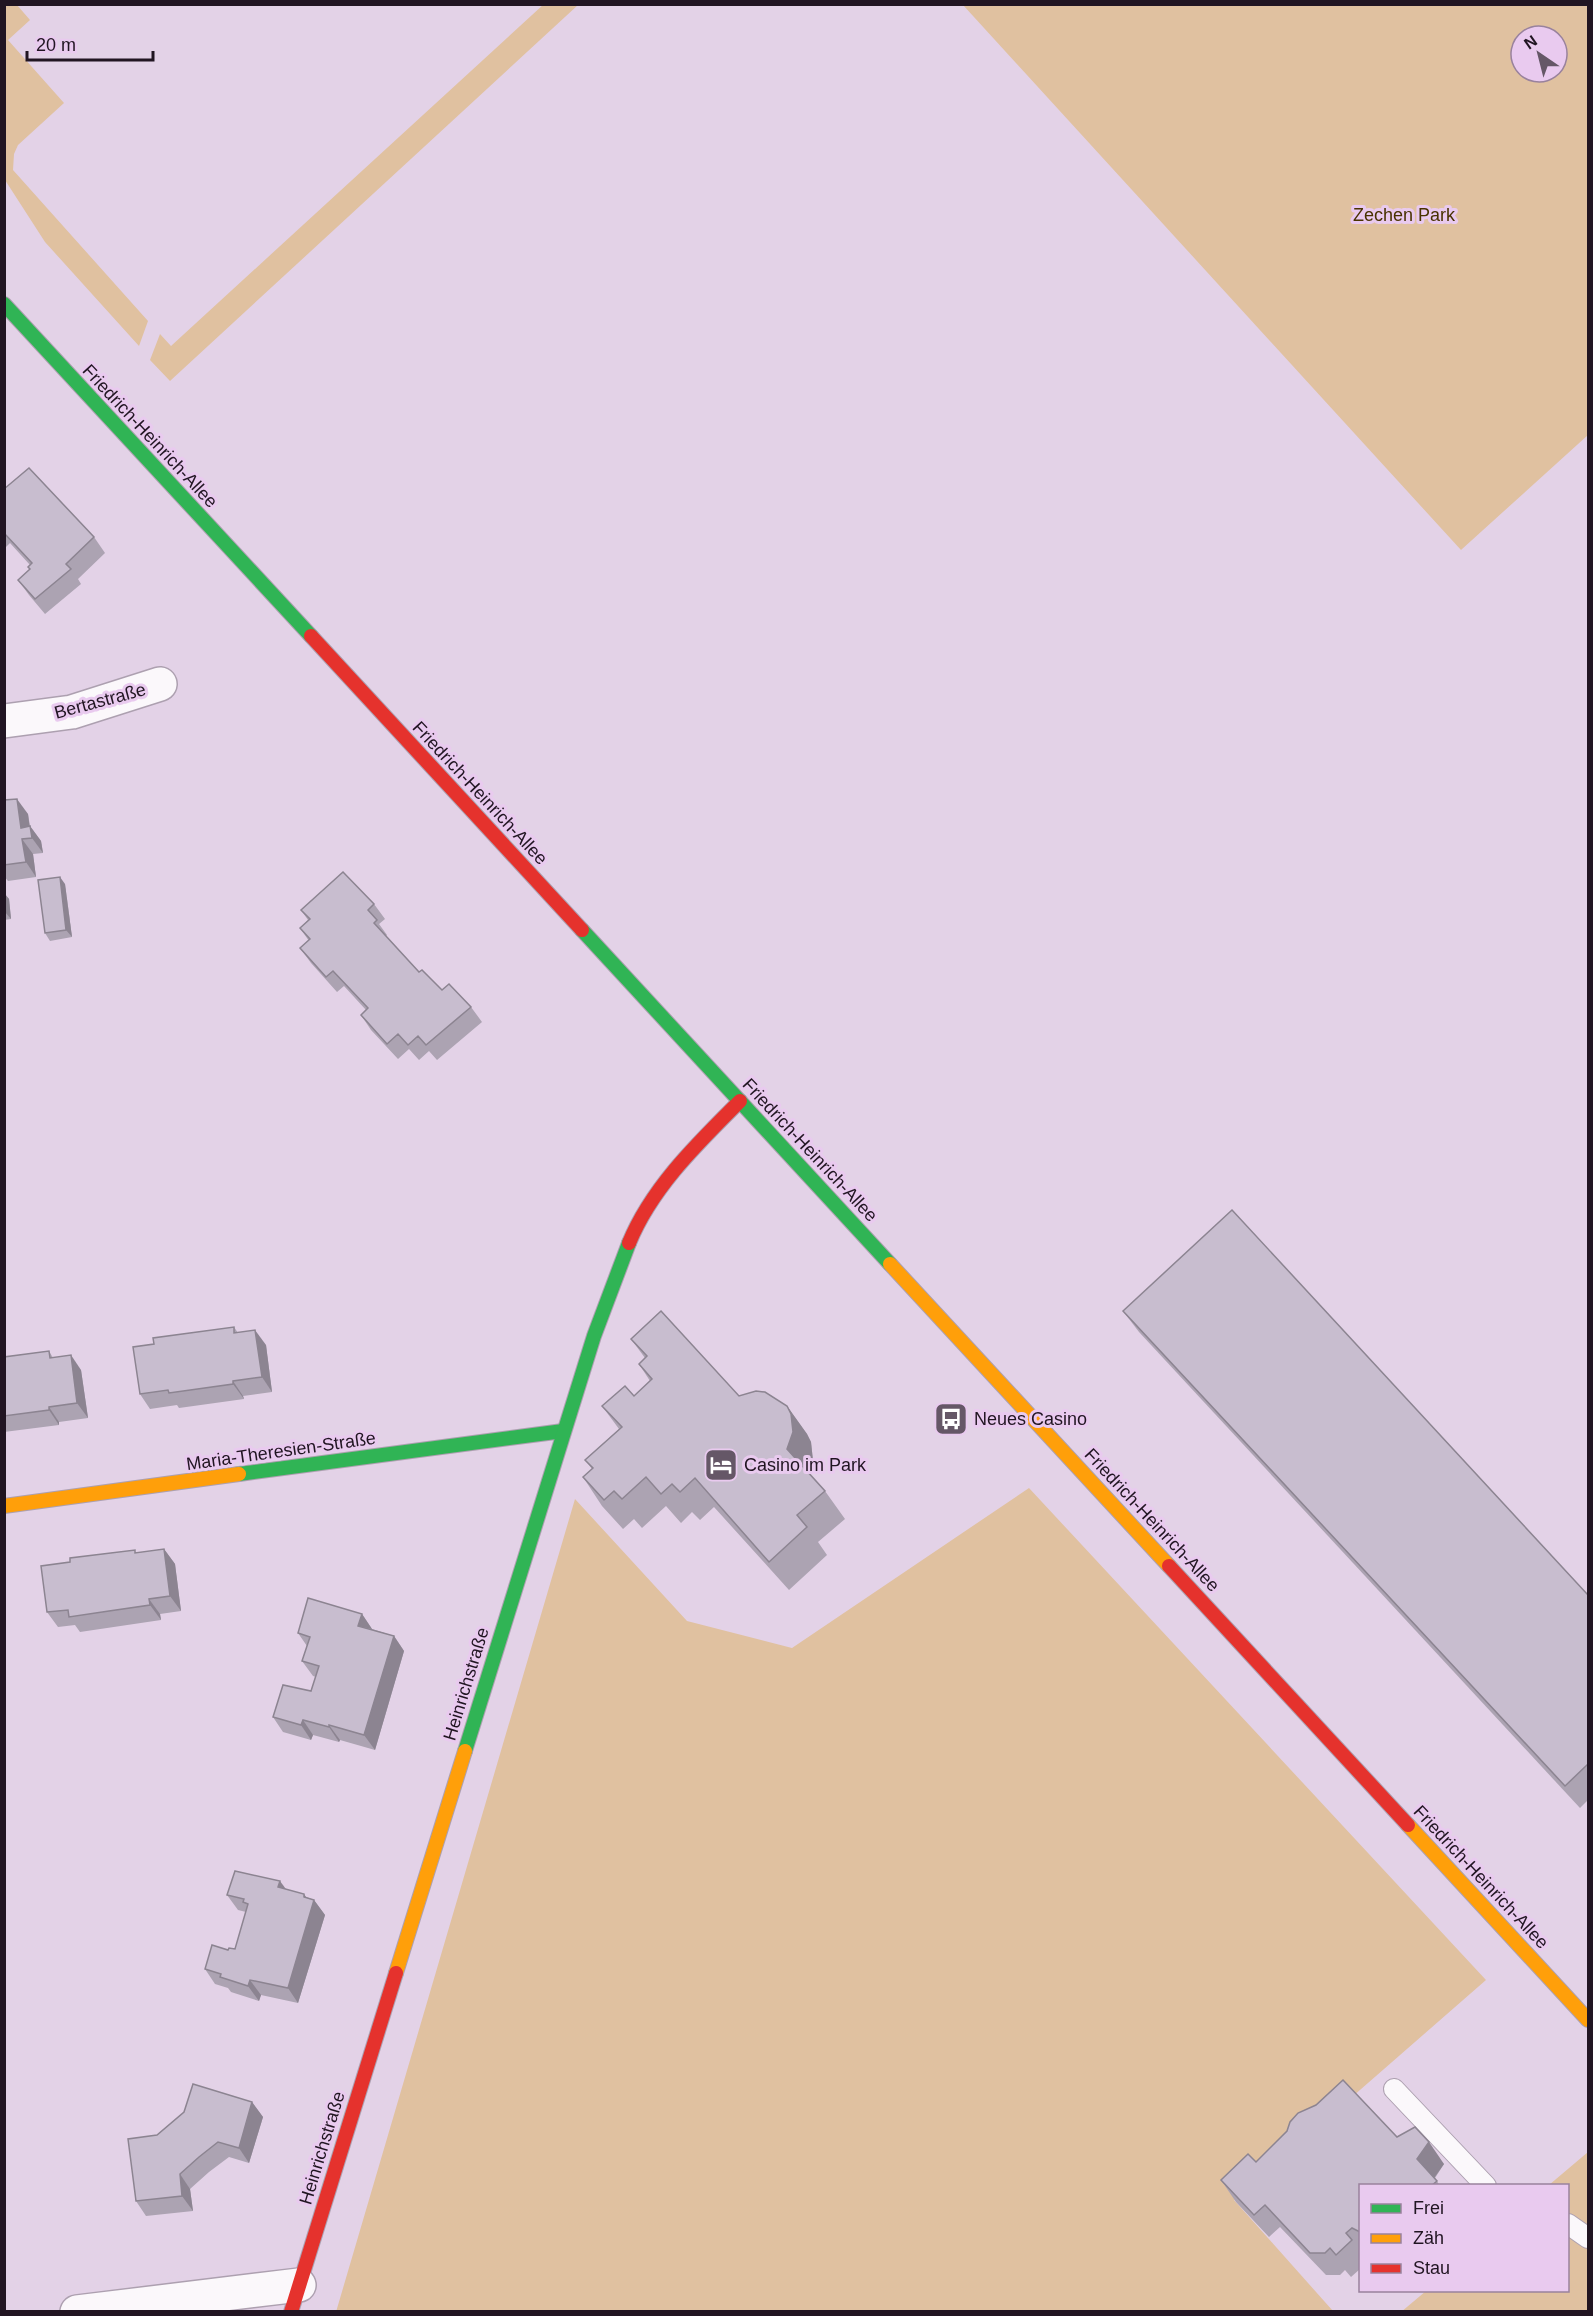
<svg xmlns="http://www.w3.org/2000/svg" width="1593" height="2316" viewBox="0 0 1593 2316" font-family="Arial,sans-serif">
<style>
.green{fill:#e0c1a0;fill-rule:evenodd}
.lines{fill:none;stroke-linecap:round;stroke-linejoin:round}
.lane-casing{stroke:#ada0b0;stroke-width:22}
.street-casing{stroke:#ada0b0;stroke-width:36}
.fast-casing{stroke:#ada0b0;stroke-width:16}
.slow-casing{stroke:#ada0b0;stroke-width:16}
.jam-casing{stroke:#ada0b0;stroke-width:16}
.lane{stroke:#fbf8fb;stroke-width:20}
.street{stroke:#fbf8fb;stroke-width:33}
.fast{stroke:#30b455;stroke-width:14}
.slow{stroke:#ff9f0a;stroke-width:14}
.jam{stroke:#e5322d;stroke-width:14}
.wall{fill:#aca3b2}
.shaded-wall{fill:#8c8491}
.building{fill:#c8bdcf;stroke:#8c8491;stroke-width:1.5}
.labels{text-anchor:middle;stroke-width:6;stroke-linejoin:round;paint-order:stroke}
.park-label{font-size:18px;fill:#483200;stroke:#e9caef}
.street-label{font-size:18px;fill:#211522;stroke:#e9caef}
.poi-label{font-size:18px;fill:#211522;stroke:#e9caef;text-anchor:start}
</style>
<rect width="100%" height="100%" fill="#e3d2e7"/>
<g class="green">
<path d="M 5,4 L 17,5 L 30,20 L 8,40 L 64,103 L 18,145 L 14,154 L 13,170 L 148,321 L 139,346 L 45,242 L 5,180 Z"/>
<path d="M 544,4 L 578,5 L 170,381 L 150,360 L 160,334 L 171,346 Z"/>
<path d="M 963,5 L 1588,5 L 1588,435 L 1461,550 ZM 1521,36 L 1557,36 L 1557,72 L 1521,72 Z"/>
<path d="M 1029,1488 L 1486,1980 L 1234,2200 L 1333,2311 L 336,2312 L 575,1499 L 687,1621 L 792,1648 Z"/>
<path d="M 1588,2152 L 1588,2311 L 1401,2312 L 1426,2291 L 1568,2290 L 1568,2186 L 1549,2185 Z"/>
</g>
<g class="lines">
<defs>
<g id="lane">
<path d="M 1394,2089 L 1486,2186"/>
<path d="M 1568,2224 L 1588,2238"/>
</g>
<g id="street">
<path d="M 4,721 L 72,712 L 160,684"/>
<path d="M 77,2312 L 299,2285"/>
</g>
<g id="fast">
<path d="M 4,304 L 311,636"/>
<path d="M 582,930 L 890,1264"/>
<path d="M 239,1474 L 563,1431"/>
<path d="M 465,1751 L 594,1336 L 629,1243"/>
</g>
<g id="slow">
<path d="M 890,1264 L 1169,1566"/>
<path d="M 4,1506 L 239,1474"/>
<path d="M 1408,1825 L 1588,2020"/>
<path d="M 396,1973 L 465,1751"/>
</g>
<g id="jam">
<path d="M 311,636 L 582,930"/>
<path d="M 629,1243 C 652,1187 698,1143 740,1101"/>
<path d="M 1169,1566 L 1408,1825"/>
<path d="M 291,2312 L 396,1973"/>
</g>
</defs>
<use href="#lane" class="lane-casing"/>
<use href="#street" class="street-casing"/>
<use href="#fast" class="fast-casing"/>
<use href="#slow" class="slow-casing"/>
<use href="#jam" class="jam-casing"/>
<use href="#lane" class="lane"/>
<use href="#street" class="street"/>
<use href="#fast" class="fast"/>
<use href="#slow" class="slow"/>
<use href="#jam" class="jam"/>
</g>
<g class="wall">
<path d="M 4,489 L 94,537 L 105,553 L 78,579 L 81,584 L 45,614 L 29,595 L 18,580 L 30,570 L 28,567 L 30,565 L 10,543 L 6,547 L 4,545 Z"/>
<path d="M 4,800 L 28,814 L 30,826 L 41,841 L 43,853 L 33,854 L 36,877 L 8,881 L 4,876 Z"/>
<path d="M 65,884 L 72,937 L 50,941 L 45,933 Z"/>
<path d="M 4,893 L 9,899 L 11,919 L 4,920 Z"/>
<path d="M 374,904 L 385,919 L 379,924 L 387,935 L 386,936 L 419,972 L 442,990 L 471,1007 L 482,1022 L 437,1060 L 429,1051 L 419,1060 L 409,1049 L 398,1059 L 371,1030 L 361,1015 L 366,1010 L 344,986 L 337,992 L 311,963 L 300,948 L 309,941 L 300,928 L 308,920 L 301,910 Z"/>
<path d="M 1123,1311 L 1588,1595 L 1588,1800 L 1580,1808 L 1139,1332 Z"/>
<path d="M 234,1327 L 238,1333 L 266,1345 L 272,1392 L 243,1396 L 244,1399 L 179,1408 L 177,1405 L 150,1409 L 140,1394 L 154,1344 Z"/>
<path d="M 631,1339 L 739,1396 L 787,1406 L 807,1434 L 811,1442 L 813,1461 L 808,1473 L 825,1491 L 845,1519 L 818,1542 L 827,1555 L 789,1590 L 714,1507 L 700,1520 L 692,1512 L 681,1523 L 666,1506 L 642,1528 L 634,1519 L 623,1529 L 602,1506 L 583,1477 L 592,1469 L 585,1460 L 619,1429 L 602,1406 L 634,1396 L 650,1381 L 639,1364 L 645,1358 Z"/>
<path d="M 49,1351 L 53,1358 L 81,1370 L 88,1418 L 59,1422 L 59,1425 L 4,1432 L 4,1357 Z"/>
<path d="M 164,1549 L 175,1564 L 181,1611 L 160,1614 L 161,1620 L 80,1632 L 75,1625 L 58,1627 L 47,1612 L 137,1553 Z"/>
<path d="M 362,1614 L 372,1629 L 394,1636 L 404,1651 L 375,1750 L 340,1740 L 339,1742 L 313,1735 L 311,1740 L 283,1732 L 273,1717 L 311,1691 L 316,1677 L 313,1676 L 302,1661 L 307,1646 L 298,1633 Z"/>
<path d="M 286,1889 L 314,1900 L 325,1915 L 298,2003 L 261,1995 L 259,2001 L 231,1992 L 228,1988 L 215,1984 L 205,1969 L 228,1950 L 235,1949 L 246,1912 L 238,1910 L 227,1895 Z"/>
<path d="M 252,2102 L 263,2117 L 249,2163 L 229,2157 L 209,2172 L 190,2189 L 193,2211 L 146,2216 L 136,2201 L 157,2135 Z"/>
<path d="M 1397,2137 L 1444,2164 L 1435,2178 L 1440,2186 L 1360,2186 L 1360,2269 L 1351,2277 L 1345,2270 L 1340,2275 L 1326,2275 L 1280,2227 L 1269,2237 L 1236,2202 L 1221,2180 L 1256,2162 Z"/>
</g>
<g class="shaded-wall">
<path d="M 17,799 L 28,814 L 31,838 L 21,828 Z"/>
<path d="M 30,826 L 41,841 L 43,853 L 32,838 Z"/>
<path d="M 22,839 L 33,854 L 36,877 L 26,862 Z"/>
<path d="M 60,877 L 65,884 L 72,937 L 66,930 Z"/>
<path d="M 4,893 L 9,899 L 11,919 L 5,912 Z"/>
<path d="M 255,1330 L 266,1345 L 272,1392 L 262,1377 Z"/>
<path d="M 71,1355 L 81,1370 L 88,1418 L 77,1403 Z"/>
<path d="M 233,1381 L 243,1396 L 244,1399 L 233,1384 Z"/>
<path d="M 787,1406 L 807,1434 L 811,1442 L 813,1461 L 807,1477 L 787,1449 Z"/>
<path d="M 49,1407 L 59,1422 L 59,1425 L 49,1410 Z"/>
<path d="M 164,1549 L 175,1564 L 181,1611 L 170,1596 Z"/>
<path d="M 149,1599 L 160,1614 L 161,1620 L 150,1605 Z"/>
<path d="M 362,1614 L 372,1629 L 358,1626 Z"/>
<path d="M 394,1636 L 404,1651 L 375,1750 L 364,1735 Z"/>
<path d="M 303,1720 L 313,1735 L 311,1740 L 301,1725 Z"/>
<path d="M 329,1725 L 340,1740 L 339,1742 L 329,1727 Z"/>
<path d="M 280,1881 L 291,1896 L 278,1887 Z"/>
<path d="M 304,1894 L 312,1906 L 314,1900 L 325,1915 L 298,2003 L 288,1988 Z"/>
<path d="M 250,1980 L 261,1995 L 259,2001 L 248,1986 Z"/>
<path d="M 252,2102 L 263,2117 L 249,2163 L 239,2148 Z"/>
<path d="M 1429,2142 L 1444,2164 L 1432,2181 L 1417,2159 Z"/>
<path d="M 180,2174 L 190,2189 L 193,2211 L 182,2196 Z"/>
</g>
<g class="building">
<path d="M 29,468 L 94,537 L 66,564 L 71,569 L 35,599 L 18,580 L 30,569 L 28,567 L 32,563 L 4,533 L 4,489 Z"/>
<path d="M 17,799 L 21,828 L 30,826 L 32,838 L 22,839 L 26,862 L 4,865 L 4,800 Z"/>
<path d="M 343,872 L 374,904 L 368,910 L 377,920 L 374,923 L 419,972 L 422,970 L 442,990 L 449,984 L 471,1007 L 426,1045 L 418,1036 L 408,1045 L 398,1034 L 387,1044 L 361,1015 L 368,1008 L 333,971 L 326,977 L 300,948 L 310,939 L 300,928 L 310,919 L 301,910 Z"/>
<path d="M 60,877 L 66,930 L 45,933 L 38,880 Z"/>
<path d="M 1232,1210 L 1588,1595 L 1588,1764 L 1565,1786 L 1123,1311 Z"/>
<path d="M 661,1311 L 739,1396 L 756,1391 L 765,1392 L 787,1406 L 791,1414 L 793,1432 L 787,1449 L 825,1491 L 797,1515 L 807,1527 L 769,1562 L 695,1478 L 680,1492 L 672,1484 L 661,1494 L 646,1477 L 622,1499 L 614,1491 L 604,1500 L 583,1477 L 593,1468 L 585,1460 L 622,1427 L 602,1406 L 625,1386 L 634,1396 L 652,1379 L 639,1364 L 647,1356 L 631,1339 Z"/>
<path d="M 234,1327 L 234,1333 L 255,1330 L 262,1377 L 233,1381 L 233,1384 L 169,1393 L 168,1390 L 140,1394 L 133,1347 L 154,1344 L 153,1338 Z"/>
<path d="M 49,1351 L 50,1358 L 71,1355 L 77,1403 L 49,1407 L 49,1410 L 4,1416 L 4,1357 Z"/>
<path d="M 164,1549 L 170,1596 L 149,1599 L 150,1605 L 109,1611 L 69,1617 L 68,1610 L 47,1612 L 41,1566 L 70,1562 L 70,1558 L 135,1550 L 135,1553 Z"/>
<path d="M 308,1598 L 362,1614 L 358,1626 L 394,1636 L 364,1735 L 329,1725 L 329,1727 L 303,1720 L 301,1725 L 273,1717 L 283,1685 L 311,1691 L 319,1666 L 302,1661 L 310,1637 L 298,1633 Z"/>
<path d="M 235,1871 L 280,1881 L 278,1887 L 304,1894 L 304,1897 L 314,1900 L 288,1988 L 250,1980 L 248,1986 L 220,1977 L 221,1974 L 205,1969 L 212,1945 L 228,1950 L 229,1948 L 235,1949 L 248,1904 L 243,1902 L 244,1899 L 227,1895 Z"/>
<path d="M 1343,2080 L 1397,2137 L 1415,2127 L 1429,2142 L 1417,2159 L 1437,2181 L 1431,2186 L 1360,2186 L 1360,2232 L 1352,2228 L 1346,2233 L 1352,2240 L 1336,2255 L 1330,2248 L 1325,2253 L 1310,2253 L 1265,2205 L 1254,2215 L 1221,2180 L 1248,2154 L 1256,2162 L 1287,2131 L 1290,2122 L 1298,2113 L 1316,2105 Z"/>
<path d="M 193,2084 L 252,2102 L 239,2148 L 218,2142 L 199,2157 L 180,2174 L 182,2196 L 136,2201 L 128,2139 L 157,2135 L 184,2112 Z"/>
</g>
<defs>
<symbol id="bus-square" viewBox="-11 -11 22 22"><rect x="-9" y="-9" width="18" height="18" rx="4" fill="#655767" stroke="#e9caef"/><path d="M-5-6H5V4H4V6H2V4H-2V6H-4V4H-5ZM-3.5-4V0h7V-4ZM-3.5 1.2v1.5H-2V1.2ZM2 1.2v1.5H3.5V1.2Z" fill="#fff"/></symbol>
<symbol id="hotel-square" viewBox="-11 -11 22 22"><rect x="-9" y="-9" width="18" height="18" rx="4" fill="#655767" stroke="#e9caef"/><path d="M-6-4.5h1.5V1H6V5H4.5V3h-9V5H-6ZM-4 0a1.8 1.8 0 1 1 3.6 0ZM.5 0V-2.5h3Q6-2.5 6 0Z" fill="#fff"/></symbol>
</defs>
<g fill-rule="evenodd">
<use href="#bus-square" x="932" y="1400" width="38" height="38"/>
<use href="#hotel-square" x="702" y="1446" width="38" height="38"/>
</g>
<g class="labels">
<g class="park-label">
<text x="1404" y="221">Zechen Park</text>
</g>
<g class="street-label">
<text transform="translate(150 436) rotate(47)" y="6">Friedrich-Heinrich-Allee</text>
<text transform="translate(100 701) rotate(-15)" y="6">Bertastraße</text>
<text transform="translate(480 793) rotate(47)" y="6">Friedrich-Heinrich-Allee</text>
<text transform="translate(810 1150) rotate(47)" y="6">Friedrich-Heinrich-Allee</text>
<text transform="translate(281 1451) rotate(-8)" y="6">Maria-Theresien-Straße</text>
<text transform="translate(1152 1520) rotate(47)" y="6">Friedrich-Heinrich-Allee</text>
<text transform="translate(466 1684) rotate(-73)" y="6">Heinrichstraße</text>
<text transform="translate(1481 1877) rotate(47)" y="6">Friedrich-Heinrich-Allee</text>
<text transform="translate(322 2148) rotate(-73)" y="6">Heinrichstraße</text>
</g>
<g class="poi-label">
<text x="974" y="1425">Neues Casino</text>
<text x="744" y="1471">Casino im Park</text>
</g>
</g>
<rect width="1593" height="2316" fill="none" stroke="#211522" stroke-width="12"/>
<rect x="1359" y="2184" width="210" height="108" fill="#e9caef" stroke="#99829d" stroke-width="1.5"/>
<rect x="1371" y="2204" width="30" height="9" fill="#30b455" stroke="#99829d" stroke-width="1.5"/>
<text x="1413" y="2214" font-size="18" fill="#211522">Frei</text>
<rect x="1371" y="2234" width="30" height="9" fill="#ff9f0a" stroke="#99829d" stroke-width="1.5"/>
<text x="1413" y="2244" font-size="18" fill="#211522">Zäh</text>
<rect x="1371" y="2264" width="30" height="9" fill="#e5322d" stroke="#99829d" stroke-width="1.5"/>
<text x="1413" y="2274" font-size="18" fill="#211522">Stau</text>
<g transform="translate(1539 54) rotate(325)"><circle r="28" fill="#e9caef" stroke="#99829d" stroke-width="1.5"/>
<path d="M0-4.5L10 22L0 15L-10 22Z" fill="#655767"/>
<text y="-9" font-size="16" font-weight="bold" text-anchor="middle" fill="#211522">N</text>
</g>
<path d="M27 51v9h126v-9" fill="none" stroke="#211522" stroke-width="3"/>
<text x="36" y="51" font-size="18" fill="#211522" stroke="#e9caef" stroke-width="4.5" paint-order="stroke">20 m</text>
</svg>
